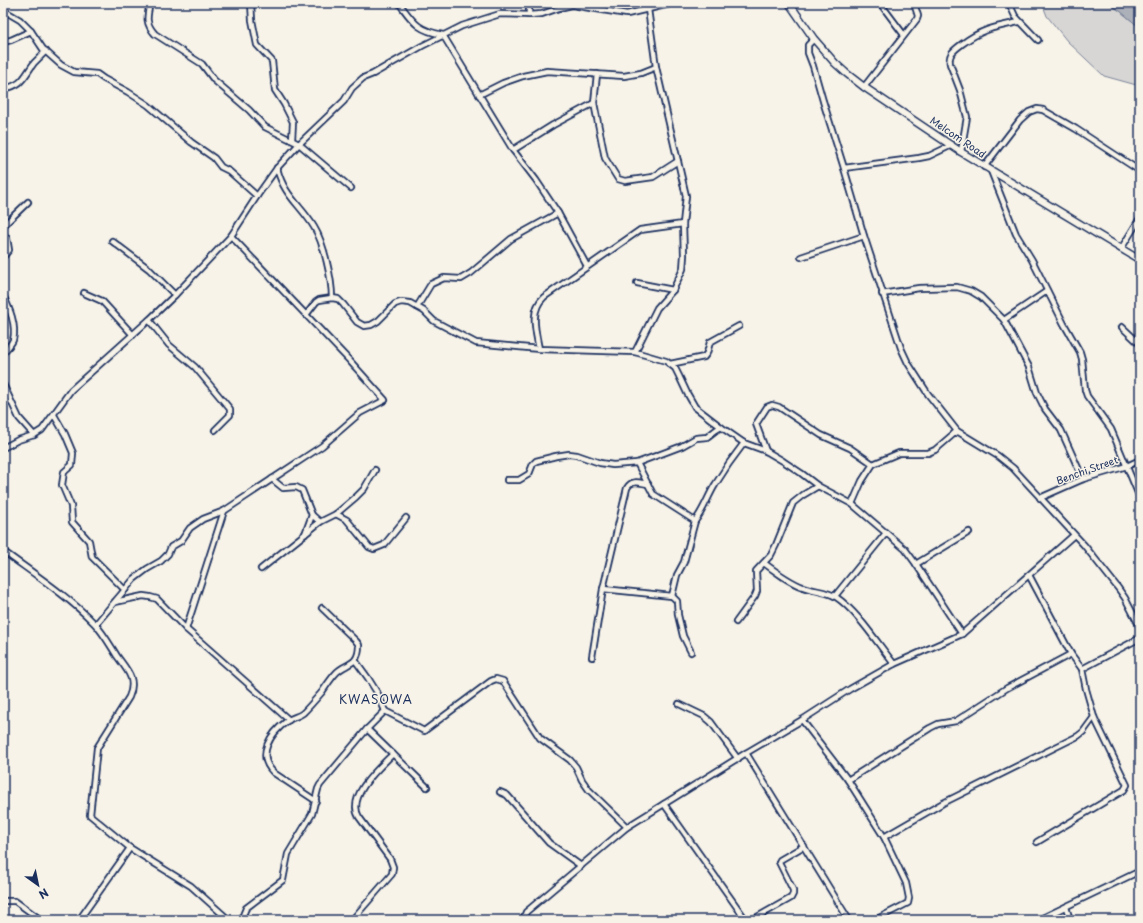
<svg xmlns="http://www.w3.org/2000/svg" width="1143" height="923" viewBox="0 0 1143 923" font-family="'Playpen Sans',sans-serif">
<style>
.green{fill:#d7d6d4;stroke:#798299}
.water{fill:#acb0b9;stroke:#727c95}
.lines{fill:none;stroke-linecap:round;stroke-linejoin:round}
.minor-casing{stroke:#1b2f5e;stroke-width:8}
.secondary-casing{stroke:#1b2f5e;stroke-width:9}
.minor{stroke:#f7f3e8;stroke-width:4.5}
.secondary{stroke:#f7f3e8;stroke-width:6}
.labels{text-anchor:middle;stroke-width:3;stroke-linejoin:round;paint-order:stroke}
.street-label{font-size:10px;fill:#1b2f5e;stroke:#f7f3e8}
.quarter-label{font-size:12px;letter-spacing:1px;fill:#1b2f5e;stroke:#f7f3e8}
</style>
<rect width="100%" height="100%" fill="#f7f3e8"/>
<filter id="ink" filterUnits="userSpaceOnUse"><feTurbulence type="fractalNoise" baseFrequency=".025" numOctaves="2"/><feDisplacementMap in="SourceGraphic" scale="8" xChannelSelector="R" yChannelSelector="G"/><feConvolveMatrix kernelMatrix="1 2 1 2 8 2 1 2 1" color-interpolation-filters="sRGB"/></filter>
<g filter="url(#ink)">
<path class="green" d="M 1042,3 L 1108,3 L 1120,11 L 1138,26 L 1140,30 L 1140,86 L 1104,76 L 1067,41 L 1047,16 Z"/>
<path class="water" d="M 1108,3 L 1140,3 L 1140,30 L 1138,26 L 1120,11 Z"/>
<g class="lines">
<defs>
<g id="minor">
<path d="M 150,3 C 147,17 145,23 155,34 L 202,64 L 214,80 L 249,110 L 265,127 L 299,144 L 351,188"/>
<path d="M 251,3 L 252,20 L 257,45 L 272,61 L 275,90 L 284,104 L 293,122 L 292,140"/>
<path d="M 399,3 C 414,23 417,30 443,35 L 513,150 L 536,180 L 558,213 L 587,266"/>
<path d="M 529,3 L 529,15"/>
<path d="M 880,3 L 904,35"/>
<path d="M 1009,3 L 1015,16 L 1038,40"/>
<path d="M 3,10 L 20,20 L 31,31 L 43,49 L 61,65 L 74,72 L 97,74 L 104,79 L 128,92 L 148,105 L 191,142 L 214,158 L 221,167 L 229,171 L 257,196"/>
<path d="M 814,39 L 808,45 L 808,53 L 813,66 L 823,101 L 844,168 L 864,236 L 901,348 L 908,363 L 928,394 L 957,431 L 998,456 L 1013,468 L 1084,545 L 1118,588 L 1125,598 L 1140,627"/>
<path d="M 3,42 L 11,40 L 31,31"/>
<path d="M 597,74 L 594,103 L 605,158 L 618,179 L 625,181 L 653,177 L 678,161"/>
<path d="M 864,87 L 917,19 L 918,16 L 914,3"/>
<path d="M 3,89 C 23,85 23,78 34,63 C 38,59 42,55 46,51"/>
<path d="M 479,95 L 503,83 L 523,76 L 547,71 L 624,76 L 641,73 L 656,67"/>
<path d="M 513,150 L 553,125 L 594,103"/>
<path d="M 961,152 L 967,117 L 960,90 L 950,64 C 948,54 954,50 962,44 C 982,29 995,27 1019,22"/>
<path d="M 984,167 L 1020,120 L 1029,112 L 1037,109 L 1043,110 L 1076,129 L 1140,171"/>
<path d="M 277,168 C 284,196 300,204 314,227 C 324,243 332,280 332,298"/>
<path d="M 844,168 L 919,158 L 929,156 L 952,145"/>
<path d="M 991,171 L 1016,234 L 1032,260 L 1064,324 L 1080,352 L 1082,359 L 1085,390 L 1087,396 L 1111,429 L 1140,498"/>
<path d="M 3,226 L 28,202"/>
<path d="M 3,234 L 7,238 L 9,250 L 3,257"/>
<path d="M 112,241 L 149,269 L 175,295"/>
<path d="M 1121,249 L 1140,218"/>
<path d="M 801,257 L 864,236"/>
<path d="M 637,283 L 673,290"/>
<path d="M 84,293 L 102,301 L 133,335"/>
<path d="M 882,294 L 919,288 L 957,287 L 971,291 L 981,297 L 1004,320 L 1029,367 L 1037,393 L 1045,409 L 1061,430 L 1083,479"/>
<path d="M 3,295 C 9,308 17,325 13,340 C 11,345 6,349 3,353"/>
<path d="M 417,307 L 431,284 L 444,278 L 461,279 L 471,273 L 511,239 L 558,213"/>
<path d="M 306,315 L 316,302 L 319,300 L 332,298 L 338,299 L 343,304 L 357,322 L 364,326 L 371,325 L 378,321 L 395,304 L 401,302 L 410,303 L 424,311 L 434,321 L 476,343 L 539,349 L 635,352 L 666,361 L 675,368 L 679,376 L 687,393 L 695,407 L 721,427 L 744,443 L 766,451 L 783,461 L 801,473 L 818,486 L 852,504 L 905,549 L 916,564 L 962,634"/>
<path d="M 149,320 L 169,345 L 195,367 L 230,409 L 230,415 L 215,430"/>
<path d="M 1004,320 L 1047,291"/>
<path d="M 1122,327 L 1140,344"/>
<path d="M 539,349 C 536,332 529,311 544,297 L 640,230 L 683,224"/>
<path d="M 635,352 L 657,308 L 673,290 L 683,269 L 684,255 L 683,224 L 686,196 L 656,67 L 648,9"/>
<path d="M 670,364 L 704,357 L 707,353 L 710,342 L 739,326"/>
<path d="M 3,384 L 19,418 L 34,435"/>
<path d="M 54,415 L 65,434 L 73,453 L 72,465 L 64,472 L 62,485 L 71,506 L 72,522 L 89,541 L 92,557 L 125,590"/>
<path d="M 3,448 L 18,440 L 34,435 L 42,430 L 71,390 L 149,320 L 175,295 L 231,236 L 257,196 L 277,168 L 299,144 L 344,101 L 352,88 L 363,78 L 373,74 L 422,46 L 462,26 L 500,14 L 529,15 L 542,14 L 559,8 L 572,5 L 627,14 L 674,3"/>
<path d="M 766,451 L 756,424 L 767,407 L 772,405 L 779,407 L 821,435 L 850,448 L 873,464"/>
<path d="M 637,463 L 653,494 L 695,521"/>
<path d="M 272,479 L 283,488 L 296,487 L 302,490 L 312,515 L 320,522"/>
<path d="M 507,480 L 519,480 L 529,474 L 533,464 L 536,461 L 556,456 L 569,454 L 577,455 L 600,463 L 613,465 L 637,463 L 682,446 L 696,438 L 707,437 L 716,430 L 721,427"/>
<path d="M 1040,498 L 1083,479 L 1127,466 L 1140,460"/>
<path d="M 852,504 L 862,481 L 873,464 L 899,453 L 928,453 L 935,450 L 957,431"/>
<path d="M 336,514 L 347,520 L 369,547 L 374,549 L 384,545 L 406,518"/>
<path d="M 305,534 L 312,515"/>
<path d="M 3,551 C 34,574 68,596 94,623 C 103,632 110,645 117,656 C 127,670 137,679 129,697 L 97,748 L 90,815 L 130,848 L 191,886 L 229,920"/>
<path d="M 764,563 C 776,572 789,582 803,587 C 813,591 827,591 836,597 C 857,611 878,644 894,664"/>
<path d="M 916,564 L 969,532"/>
<path d="M 261,569 L 320,522 L 336,514 L 356,497 L 364,489 L 375,470"/>
<path d="M 1029,575 L 1071,654 L 1082,669 L 1086,689 L 1094,717 L 1127,785 L 1124,790 L 1037,842"/>
<path d="M 603,589 L 672,596 L 677,575 L 684,562 L 695,521 C 704,510 708,496 715,485 C 724,470 733,457 744,443"/>
<path d="M 672,596 L 677,601 L 678,615 L 683,636 L 691,652"/>
<path d="M 835,596 L 886,533"/>
<path d="M 115,602 L 143,596 L 150,597 L 157,599 L 186,629 L 289,720"/>
<path d="M 736,622 L 755,596 L 757,591 L 756,571 L 771,555 L 776,545 L 793,503 L 803,495 L 818,486"/>
<path d="M 96,624 L 134,579 L 147,569 L 161,561 L 168,554 L 171,547 L 181,541 L 190,528 L 203,519 L 224,511 L 322,446 L 360,413 L 385,400 L 349,360 L 231,236"/>
<path d="M 186,629 L 224,511"/>
<path d="M 592,657 L 603,589 L 627,488 C 632,479 640,483 648,484"/>
<path d="M 355,660 L 368,678 L 378,694 L 385,711 L 424,731 L 491,681 L 496,679 L 503,681 L 540,738 L 570,760 L 576,767 L 582,780 L 589,790 L 627,827"/>
<path d="M 1082,669 L 1140,638"/>
<path d="M 679,704 L 704,716 L 711,722 L 738,759"/>
<path d="M 802,720 L 848,780 L 884,837 L 906,883 L 909,898 L 908,903 L 875,920"/>
<path d="M 367,729 L 427,787"/>
<path d="M 746,753 L 849,920"/>
<path d="M 848,780 L 930,728 L 938,724 L 956,721 L 1007,688 L 1071,654"/>
<path d="M 500,792 L 507,795 L 549,843 L 581,866"/>
<path d="M 316,801 L 274,773 C 255,755 271,733 287,721 C 292,717 298,717 303,713 C 310,706 316,699 322,692 C 327,685 331,678 337,672 C 342,667 350,665 355,660 C 358,656 359,649 359,645 L 356,641 L 322,608"/>
<path d="M 664,804 L 746,920"/>
<path d="M 884,837 L 943,803 L 1078,736 L 1083,732 L 1094,717"/>
<path d="M 3,901 L 15,901 L 41,920"/>
<path d="M 1066,907 L 1070,920"/>
<path d="M 79,920 L 130,848"/>
<path d="M 241,920 L 246,908 L 283,880 L 288,854 L 312,814 L 318,789 L 320,785 L 367,729 L 385,711"/>
<path d="M 352,920 L 392,874 L 393,867 L 390,859 L 359,817 C 346,796 380,767 393,754"/>
<path d="M 523,920 L 526,912 L 627,827 L 746,753 L 802,720 L 850,689 L 894,664 L 962,634 L 1074,535"/>
<path d="M 752,920 L 791,898 L 793,894 L 793,890 L 779,862 L 780,860 L 804,846"/>
<path d="M 1038,920 L 1140,871"/>
</g>
<path id="secondary" d="M 789,3 L 814,39 L 835,63 L 846,73 L 864,87 L 961,152 L 1140,260"/>
</defs>
<use href="#minor" class="minor-casing"/>
<use href="#secondary" class="secondary-casing"/>
<use href="#minor" class="minor"/>
<use href="#secondary" class="secondary"/>
</g>
</g>
<g class="labels">
<g class="street-label">
<text transform="translate(958 137) rotate(34)" y="4">Melcom Road</text>
<text transform="translate(1087 470) rotate(-20)" y="4">Benchi Street</text>
</g>
<g class="quarter-label">
<text x="376" y="704">KWASOWA</text>
</g>
</g>
<rect width="1143" height="923" fill="none" stroke="#f7f3e8" stroke-width="16"/>
<rect x="8" y="8" width="1127" height="907" fill="none" stroke="#1b2f5e" stroke-width="1.5" filter="url(#ink)"/>
<g transform="translate(38 885) rotate(147)" stroke="#f7f3e8" stroke-width="3" paint-order="stroke">
<path d="M0-3L7 15L0 10L-7 15Z" fill="#1b2f5e"/>
<text y="-6" font-size="11" font-weight="bold" text-anchor="middle" fill="#1b2f5e">N</text>
</g>
</svg>
